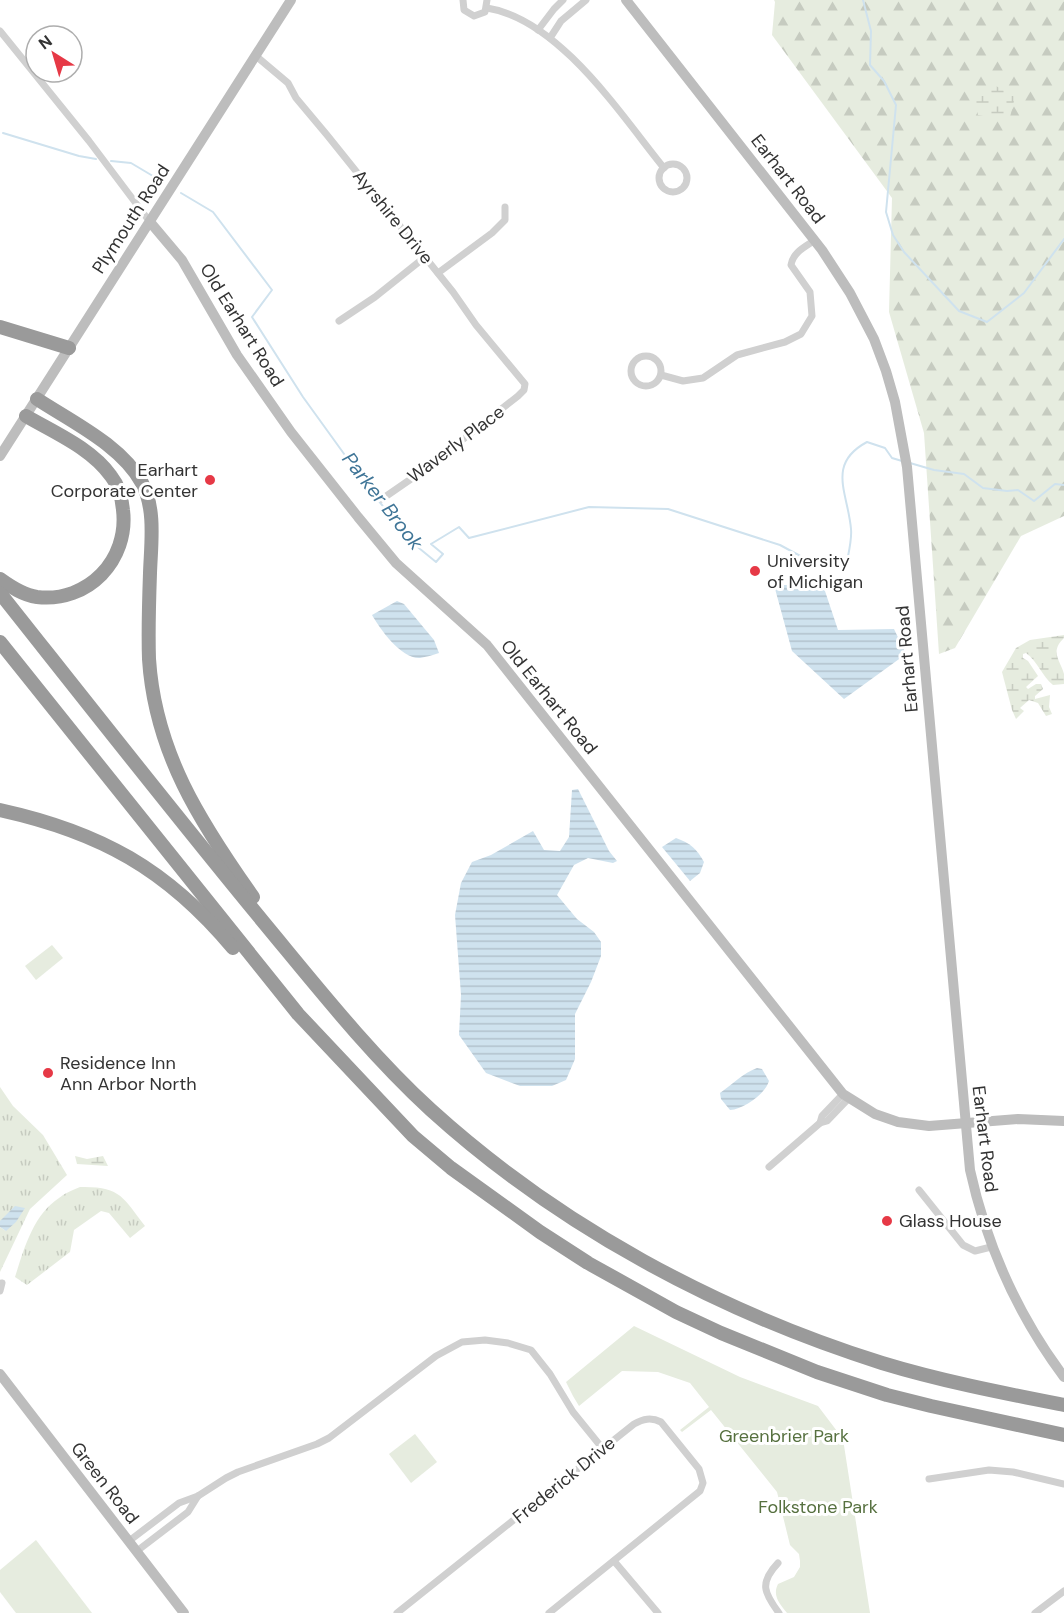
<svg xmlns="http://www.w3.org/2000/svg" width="1064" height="1613" viewBox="0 0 1064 1613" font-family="'DM Sans',sans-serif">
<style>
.grass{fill:url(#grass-tufts)}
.forest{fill:url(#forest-firs)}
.wetland{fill:url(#wetland-marsh)}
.park{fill:#e6ecdf}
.water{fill:url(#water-rules)}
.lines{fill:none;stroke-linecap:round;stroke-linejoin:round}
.stream{stroke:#cfe2ee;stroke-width:2}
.street{stroke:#d0d0d0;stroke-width:7}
.secondary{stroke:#bdbdbd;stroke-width:10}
.highway{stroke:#9a9a9a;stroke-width:14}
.poi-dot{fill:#e63946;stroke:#fff;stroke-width:2}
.labels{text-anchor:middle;stroke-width:6;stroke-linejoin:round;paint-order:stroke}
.street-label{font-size:18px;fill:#333;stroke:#fff}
.poi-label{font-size:18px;fill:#333;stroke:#fff;text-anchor:start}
.park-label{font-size:18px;fill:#56703f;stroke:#fff}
.water-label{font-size:20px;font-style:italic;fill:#3f7597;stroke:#fff}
</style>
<defs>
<pattern id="grass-tufts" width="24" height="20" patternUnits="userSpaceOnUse" patternTransform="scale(1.5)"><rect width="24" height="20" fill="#e6ecdf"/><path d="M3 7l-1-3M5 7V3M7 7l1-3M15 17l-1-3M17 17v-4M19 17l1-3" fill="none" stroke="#c6cbc0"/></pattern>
<pattern id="forest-firs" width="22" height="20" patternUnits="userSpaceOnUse" patternTransform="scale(1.5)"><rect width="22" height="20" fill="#e6ecdf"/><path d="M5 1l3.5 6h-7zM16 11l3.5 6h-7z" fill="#c6cbc0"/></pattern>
<pattern id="wetland-marsh" width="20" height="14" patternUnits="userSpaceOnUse" patternTransform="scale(1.5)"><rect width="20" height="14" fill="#e6ecdf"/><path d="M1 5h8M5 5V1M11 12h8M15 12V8" fill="none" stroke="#c6cbc0"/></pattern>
<pattern id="water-rules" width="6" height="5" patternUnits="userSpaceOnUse" patternTransform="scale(1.5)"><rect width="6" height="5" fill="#cfe2ee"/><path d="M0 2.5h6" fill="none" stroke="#b2c2cd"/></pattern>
</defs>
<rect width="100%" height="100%" fill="#fff"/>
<g class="grass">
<path d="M 0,1087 L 13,1106 L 43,1135 L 67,1175 L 30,1209 L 0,1272 L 0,1227 L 6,1231 L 0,1221 L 0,1224 Z"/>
<path d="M 80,1187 C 120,1186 123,1197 145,1226 L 130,1238 L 109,1213 L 101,1211 L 74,1230 L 70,1252 L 27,1285 L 15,1277 C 24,1249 33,1215 59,1198 C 65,1193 73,1190 80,1187 Z"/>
</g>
<path class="forest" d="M 774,0 L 1064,0 L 1064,516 L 1021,536 L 955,648 L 939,654 L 924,433 L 889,312 L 892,198 L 772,35 L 775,2 Z"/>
<g class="wetland">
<path d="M 996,86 L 1015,97 L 1010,117 L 1004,120 L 978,115 L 974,94 L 982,88 Z"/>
<path d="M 1064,635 L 1064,638 C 1049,652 1061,661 1064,674 C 1064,677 1064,681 1064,684 L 1053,685 C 1042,676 1038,662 1026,653 L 1023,654 L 1023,658 L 1028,661 L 1038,676 L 1026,687 L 1028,689 L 1036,684 L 1041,684 L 1043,689 L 1035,696 L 1035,699 L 1050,695 L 1049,707 L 1052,714 L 1046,716 L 1038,703 L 1029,700 L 1020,708 L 1024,711 L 1016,719 L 1012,710 L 1002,672 L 1016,648 L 1030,640 Z"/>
<path d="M 75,1156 L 87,1159 L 103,1156 L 108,1166 L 77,1164 Z"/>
</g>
<g class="park">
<path d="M 52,945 L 63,958 L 36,980 L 25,966 Z"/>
<path d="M 634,1326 L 740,1377 L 818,1406 L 843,1439 L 870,1613 L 787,1613 C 780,1604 772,1596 778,1584 L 794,1577 L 800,1567 L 800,1561 L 799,1554 L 790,1545 L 777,1492 L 711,1410 L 682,1432 L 680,1430 L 709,1407 L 690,1383 L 658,1372 L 622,1371 L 579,1406 L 573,1396 L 566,1382 Z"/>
<path d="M 415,1434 L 437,1462 L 411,1483 L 389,1454 Z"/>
<path d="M 36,1540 L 92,1613 L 16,1613 L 0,1592 L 0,1570 Z"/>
</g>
<g class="water">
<path d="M 774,585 L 823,585 L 838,630 L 894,629 L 906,654 L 844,699 L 792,651 Z"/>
<path d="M 397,601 L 404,604 L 434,640 L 439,653 C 433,655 426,657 420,658 C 401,659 380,629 372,615 Z"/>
<path d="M 578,789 L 609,851 L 617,861 L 613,863 L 588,858 L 574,865 L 557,895 L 577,919 L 594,932 L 601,942 L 601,956 L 591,982 L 575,1014 L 575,1059 L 566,1080 L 552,1086 L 520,1086 L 486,1073 L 459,1035 L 461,995 L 455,915 L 461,883 L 472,862 L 491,855 L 533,831 L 544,850 L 560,851 L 569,837 L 572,790 Z"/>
<path d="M 676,838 C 690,843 697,849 704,862 L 700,873 L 690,881 L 662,847 Z"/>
<path d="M 757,1068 L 762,1069 L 769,1081 C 765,1094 744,1109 730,1110 L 721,1099 L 720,1093 C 733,1084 743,1073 757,1068 Z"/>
<path d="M 15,1206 L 25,1208 L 16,1222 L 6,1231 L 0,1227 L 0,1221 Z"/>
</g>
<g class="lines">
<g class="stream">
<path d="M 863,0 L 871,31 L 870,65 L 884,81 L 896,105 L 886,212 L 893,235 L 904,252 L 959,311 L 987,322 L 1024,293 L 1064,239"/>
<path d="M 3,133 L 79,156 L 96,159"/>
<path d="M 111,161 L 131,163 L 163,182"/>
<path d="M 181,193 L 213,212 L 272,290 L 252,317 L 303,397 L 373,494 L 414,544 L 436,562 L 443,554 L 431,544 L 459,527 L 469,538 L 589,507 L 668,509 L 780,545 L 817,565 L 847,561 C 849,551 852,539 851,529 C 848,493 826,464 867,442 L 885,448 L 892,458 L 902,461"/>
<path d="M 910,463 L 934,470 L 964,474 L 983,488 L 1007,491 L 1018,490 L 1034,501 L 1055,484 L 1064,485"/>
</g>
<g class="street">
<path d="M 463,0 L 464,10 L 474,16 L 485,12 L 487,0"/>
<path d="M 487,8 C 559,19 621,115 664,168"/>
<path d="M 538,30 L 554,9 L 563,0"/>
<path d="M 0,31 L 89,141 L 150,222"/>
<path d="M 550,38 L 561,21 L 586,0"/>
<path d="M 256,56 L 288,83 L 296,98 L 327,135 L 453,292 L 476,325 L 525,384 L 524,390 L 518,396 L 424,470 L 382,499"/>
<circle cx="673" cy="178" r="14"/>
<path d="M 438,273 L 492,233 L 505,220 L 505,207"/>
<path d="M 339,321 L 375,297 L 425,257"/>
<circle cx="646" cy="371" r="15"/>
<path d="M 661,375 L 683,381 L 703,378 L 737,355 L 785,342 L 801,334 L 812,316 L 810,292 L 791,265 C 793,252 805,247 815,240"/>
<path d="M 820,1123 L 822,1116 L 843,1094"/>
<path d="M 769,1167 L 820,1123 L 827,1121 L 849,1098"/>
<path d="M 919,1190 L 963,1245 L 975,1251 L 991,1247"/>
<path d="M 0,1291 L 2,1283"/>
<path d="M 929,1479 L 989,1470 L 1013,1472 L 1064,1484"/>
<path d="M 129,1541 L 179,1503 L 198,1496 L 226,1478 L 238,1472 L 317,1444 L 329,1438 L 436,1356 L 462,1342 L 485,1340 L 508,1343 L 531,1350 L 550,1374 L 573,1412 L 603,1449"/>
<path d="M 137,1551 L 188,1512 L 198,1496"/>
<path d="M 614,1561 L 658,1613"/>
<path d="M 778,1563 C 759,1583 764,1593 779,1613"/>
<path d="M 397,1613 L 634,1424 C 643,1419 651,1417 661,1422 L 699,1469 L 703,1483 L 700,1491 L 549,1613"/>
<path d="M 1035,1613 L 1064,1591"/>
</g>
<g class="secondary">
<path d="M 626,0 L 822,250 L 850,293 L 874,339 L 886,371 L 895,402 L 907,467 L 970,1170 C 987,1247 1017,1314 1064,1377"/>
<path d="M 150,222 L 182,260 L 237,355 L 291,432 L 358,517 L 396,563 L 487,645 L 843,1094 L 875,1114 L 898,1122 L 929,1126 L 1018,1119 L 1064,1121"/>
<path d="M 0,456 L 291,0"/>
<path d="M 0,1374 L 184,1613"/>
</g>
<g class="highway">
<path d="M 0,327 L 69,348"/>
<path d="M 37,399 C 72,422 121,445 142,483 C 156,509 151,544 150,573 C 149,601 148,630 149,659 C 155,752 200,822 253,897"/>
<path d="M 0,579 C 11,587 23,595 37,597 C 88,603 129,560 123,510 C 122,498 119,486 111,476 C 91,448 55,433 26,416"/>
<path d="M 0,593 C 88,704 175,815 265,924 C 318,988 370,1054 431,1110 C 559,1226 717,1311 882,1363 C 941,1381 1003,1393 1064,1405"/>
<path d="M 0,642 L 298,1014 L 413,1136 L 451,1168 L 540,1232 L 588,1263 L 676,1312 L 721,1333 L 817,1372 L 887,1395 L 931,1406 L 1064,1435"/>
<path d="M 0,810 C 100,832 167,869 233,948"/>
</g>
</g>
<g class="poi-dot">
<circle cx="210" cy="480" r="6"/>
<circle cx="755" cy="571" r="6"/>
<circle cx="48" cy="1073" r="6"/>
<circle cx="887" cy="1221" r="6"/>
</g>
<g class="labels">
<g class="street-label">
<text transform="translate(788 179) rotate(52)" y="6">Earhart Road</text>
<text transform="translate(393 217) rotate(51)" y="6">Ayrshire Drive</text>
<text transform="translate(131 219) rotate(-57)" y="6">Plymouth Road</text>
<text transform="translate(242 325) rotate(58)" y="6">Old Earhart Road</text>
<text transform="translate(456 444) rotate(-37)" y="6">Waverly Place</text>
<text transform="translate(907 659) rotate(-95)" y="6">Earhart Road</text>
<text transform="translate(549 697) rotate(51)" y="6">Old Earhart Road</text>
<text transform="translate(985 1139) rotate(83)" y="6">Earhart Road</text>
<text transform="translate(564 1480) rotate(-39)" y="6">Frederick Drive</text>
<text transform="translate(105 1483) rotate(52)" y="6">Green Road</text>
</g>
<g class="poi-label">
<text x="198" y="476" text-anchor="end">Earhart<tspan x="198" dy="21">Corporate Center</tspan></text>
<text x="767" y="567">University<tspan x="767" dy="21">of Michigan</tspan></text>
<text x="60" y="1069">Residence Inn<tspan x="60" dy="21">Ann Arbor North</tspan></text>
<text x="899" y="1227">Glass House</text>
</g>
<g class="park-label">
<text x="784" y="1442">Greenbrier Park</text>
<text x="818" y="1513">Folkstone Park</text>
</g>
<g class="water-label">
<text transform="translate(383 501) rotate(52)" y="7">Parker Brook</text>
</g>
</g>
<g transform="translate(54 54) rotate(323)"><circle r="28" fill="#ffffff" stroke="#adadad" stroke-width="1.5"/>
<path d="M0-4.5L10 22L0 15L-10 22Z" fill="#e63946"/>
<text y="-9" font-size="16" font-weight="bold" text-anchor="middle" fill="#333333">N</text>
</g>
</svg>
